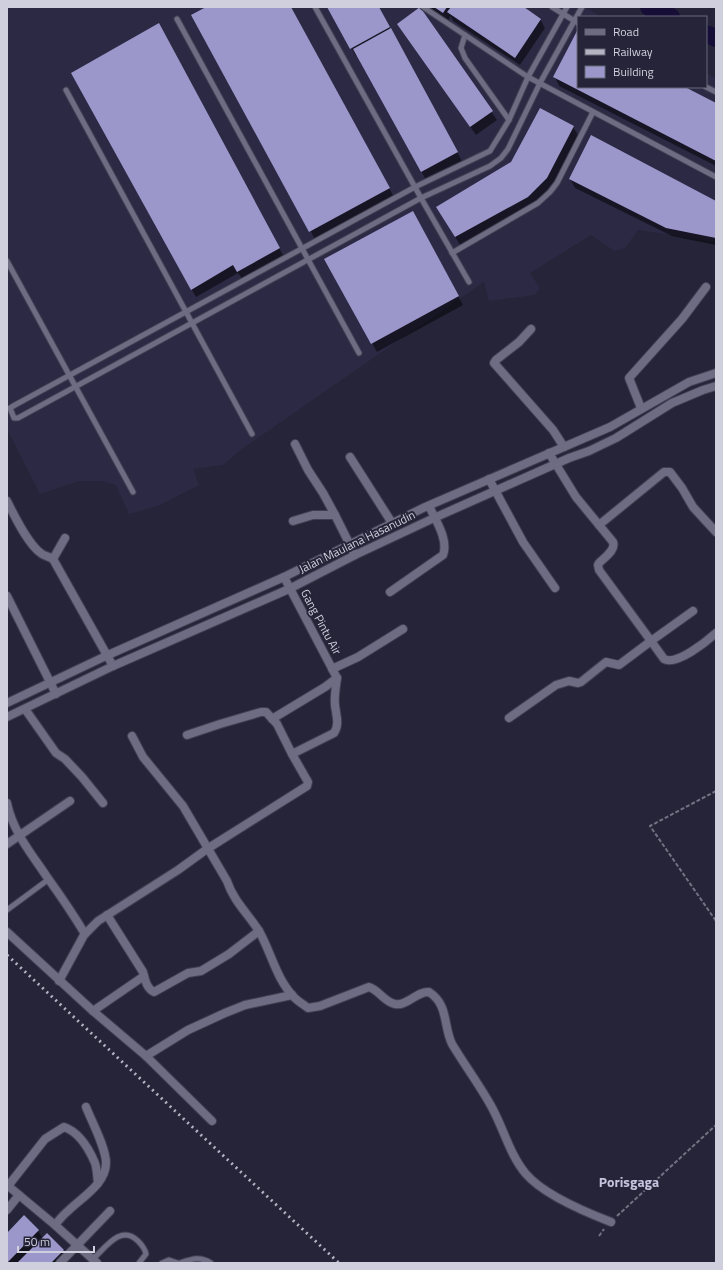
<svg xmlns="http://www.w3.org/2000/svg" width="723" height="1270" viewBox="0 0 723 1270" font-family="'Titillium Web',sans-serif">
<style>
.built{fill:#2c2944}
.shadow{fill:#0007}
.lines{fill:none;stroke-linecap:round;stroke-linejoin:round}
.river{stroke:#170e37;stroke-width:18}
.building{fill:#9b97cb}
.service-casing{stroke:#403f52;stroke-width:7}
.minor-casing{stroke:#403f52;stroke-width:10}
.tertiary-casing{stroke:#403f52;stroke-width:10}
.path{stroke:#737283;stroke-width:2;stroke-dasharray:4 2;stroke-linecap:butt}
.service{stroke:#6d6c82;stroke-width:5}
.minor{stroke:#6d6c82;stroke-width:8}
.tertiary{stroke:#6d6c82;stroke-width:8}
.rail{stroke:#b4b3c2;stroke-width:3;stroke-dasharray:2 4;stroke-linecap:butt}
.labels{text-anchor:middle;stroke-width:4;stroke-linejoin:round;paint-order:stroke}
.street-label{font-size:12px;fill:#d0cfdd;stroke:#252438}
.quarter-label{font-size:14px;font-weight:bold;fill:#c5c4df;stroke:#252438}
</style>
<rect width="100%" height="100%" fill="#252438"/>
<path class="built" d="M 7,7 L 585,7 L 601,17 L 578,17 L 578,87 L 706,87 L 706,73 L 716,78 L 716,242 L 638,230 L 625,248 L 614,251 L 591,235 L 530,273 L 540,288 L 535,295 L 489,301 L 484,282 L 350,374 L 242,449 L 223,465 L 193,469 L 199,485 L 158,506 L 129,514 L 116,485 L 102,481 L 79,481 L 40,494 L 7,429 Z"/>
<g class="shadow">
<path d="M 208,7 L 291,7 L 394,197 L 315,240 Z"/>
<path d="M 328,7 L 380,7 L 379,8 L 394,36 L 462,161 L 426,180 L 358,55 L 356,56 Z"/>
<path d="M 429,7 L 522,7 L 540,19 L 545,28 L 520,65 L 453,21 L 451,16 L 448,21 Z"/>
<path d="M 420,9 L 497,120 L 476,135 L 398,24 Z"/>
<path d="M 164,33 L 284,257 L 243,280 L 238,273 L 196,297 L 72,73 Z"/>
<path d="M 578,33 L 578,87 L 682,87 L 716,104 L 716,166 L 559,86 L 555,77 Z"/>
<path d="M 573,127 L 578,135 L 551,187 L 533,205 L 460,245 L 442,215 Z"/>
<path d="M 570,179 L 716,202 L 716,245 L 672,236 L 575,188 Z"/>
<path d="M 417,221 L 463,305 L 377,352 L 326,259 Z"/>
<path d="M 38,1231 L 43,1239 L 63,1250 L 68,1259 L 64,1263 L 7,1263 L 7,1234 Z"/>
</g>
<g class="lines">
<g class="river">
<path d="M 649,7 L 671,17"/>
<path d="M 706,34 L 716,38"/>
</g>
</g>
<g class="building">
<path d="M 206,7 L 291,7 L 390,188 L 309,232 L 191,15 Z"/>
<path d="M 327,7 L 379,7 L 390,27 L 350,49 Z"/>
<path d="M 420,7 L 493,111 L 470,127 L 397,24 Z"/>
<path d="M 434,7 L 447,7 L 443,13 Z"/>
<path d="M 451,7 L 524,7 L 541,19 L 515,58 L 447,12 Z"/>
<path d="M 159,23 L 280,248 L 237,272 L 233,265 L 191,290 L 71,73 Z"/>
<path d="M 391,28 L 458,152 L 421,172 L 353,49 Z"/>
<path d="M 577,31 L 578,32 L 578,87 L 685,87 L 716,103 L 716,161 L 553,77 Z"/>
<path d="M 540,108 L 574,126 L 547,178 L 528,197 L 455,237 L 436,207 L 511,162 Z"/>
<path d="M 591,135 L 716,201 L 716,238 L 666,228 L 569,179 Z"/>
<path d="M 413,211 L 459,296 L 371,344 L 324,259 Z"/>
<path d="M 24,1215 L 39,1230 L 7,1263 L 7,1233 Z"/>
<path d="M 47,1233 L 64,1250 L 51,1263 L 17,1263 Z"/>
</g>
<g class="lines">
<defs>
<g id="service">
<path d="M 315,7 L 421,198 L 469,282"/>
<path d="M 423,7 L 528,77 L 716,177"/>
<path d="M 552,7 L 578,23"/>
<path d="M 567,7 L 528,77 L 509,120 L 490,151 L 415,187 L 15,405 L 10,408 L 14,418 L 18,418 L 421,198 L 490,166 L 501,158 L 508,149 L 540,83 L 582,7"/>
<path d="M 177,19 L 359,353"/>
<path d="M 465,35 L 461,48 L 465,58 L 509,120"/>
<path d="M 706,87 L 716,92"/>
<path d="M 66,90 L 252,434"/>
<path d="M 452,253 L 538,203 L 550,192 L 557,183 L 593,112"/>
<path d="M 7,261 L 133,492"/>
<path d="M 7,910 L 49,879"/>
<path d="M 93,1259 C 106,1247 121,1224 138,1241 C 142,1245 145,1249 146,1254 L 139,1263"/>
<path d="M 162,1263 L 169,1260 L 178,1263"/>
<path d="M 180,1263 C 192,1259 200,1256 211,1263"/>
</g>
<g id="minor">
<path d="M 531,329 L 519,342 L 496,360 L 494,363 L 553,430 L 564,447"/>
<path d="M 641,408 L 629,378 L 682,319 L 706,287"/>
<path d="M 295,444 L 308,470 L 323,493 L 335,515"/>
<path d="M 350,457 L 392,523"/>
<path d="M 489,479 L 523,542 L 555,588"/>
<path d="M 7,501 C 14,515 28,545 42,554 C 45,556 50,557 53,559"/>
<path d="M 293,521 L 313,515 L 335,515 L 355,555"/>
<path d="M 599,525 L 664,472 L 670,472 L 682,488 L 693,507 L 716,532"/>
<path d="M 65,538 L 53,559 L 113,666"/>
<path d="M 284,577 L 337,678"/>
<path d="M 390,592 L 443,555 C 449,540 435,519 429,506"/>
<path d="M 7,596 L 56,694"/>
<path d="M 693,611 L 651,641 L 664,659 C 676,666 706,642 716,633"/>
<path d="M 332,669 L 358,657 L 403,629"/>
<path d="M 25,709 L 56,753 L 65,759 L 82,777 L 103,803"/>
<path d="M 509,718 L 556,685 L 569,681 L 578,683 L 581,682 L 606,662 L 619,665 L 651,641 L 599,570 L 598,565 L 599,563 C 605,557 616,550 613,542 L 576,497 L 549,453"/>
<path d="M 272,719 L 325,687 L 337,678"/>
<path d="M 187,735 L 220,724 L 261,712 L 266,712 L 277,724 L 292,754"/>
<path d="M 132,736 L 143,757 L 183,806 L 227,881 C 233,900 248,914 259,931 C 271,952 276,978 293,996 C 297,1001 303,1004 308,1008 L 320,1006 L 369,987 C 379,990 384,1002 395,1004 C 406,1007 417,991 429,992 C 449,1005 443,1026 452,1044 C 464,1064 478,1083 490,1104 C 503,1126 509,1154 526,1174 C 544,1195 585,1212 611,1222"/>
<path d="M 7,803 C 13,832 31,853 47,877 C 60,895 73,914 85,934"/>
<path d="M 7,844 L 70,801"/>
<path d="M 107,915 L 143,972 C 145,979 146,988 154,992 L 188,973 L 201,971 L 229,954 L 259,931"/>
<path d="M 7,932 L 93,1011 L 146,1056 L 212,1121"/>
<path d="M 59,981 L 84,935 L 98,921 L 178,870 L 207,849 L 307,786 L 308,782 L 292,754 L 334,733 C 340,724 336,715 335,705 C 334,696 336,687 337,678"/>
<path d="M 93,1011 L 144,976"/>
<path d="M 146,1056 L 188,1030 L 225,1013 L 245,1005 L 292,995"/>
<path d="M 7,1185 L 55,1225 L 97,1263"/>
<path d="M 8,1186 L 45,1139 L 64,1127 C 79,1132 89,1149 95,1163 C 97,1169 97,1176 98,1183"/>
<path d="M 7,1210 L 19,1195"/>
<path d="M 55,1225 C 59,1220 63,1215 68,1211 C 81,1198 106,1184 106,1163 C 106,1148 92,1122 86,1107"/>
<path d="M 60,1263 L 110,1211"/>
</g>
<g id="tertiary">
<path d="M 7,703 L 108,655 L 284,577 L 423,508 L 610,427 L 689,382 L 716,373"/>
<path d="M 7,717 L 113,666 L 289,589 L 355,555 L 434,518 L 569,458 L 589,451 L 616,438 L 672,403 L 703,390 L 716,386"/>
</g>
</defs>
<use href="#service" class="service-casing"/>
<use href="#minor" class="minor-casing"/>
<use href="#tertiary" class="tertiary-casing"/>
<g class="path">
<path d="M 716,791 L 650,826 L 716,921"/>
<path d="M 617,1216 L 716,1125"/>
<path d="M 599,1236 L 604,1229"/>
</g>
<use href="#service" class="service"/>
<use href="#minor" class="minor"/>
<use href="#tertiary" class="tertiary"/>
<path class="rail" d="M 7,955 L 339,1263"/>
</g>
<g class="labels">
<g class="street-label">
<text transform="translate(357 542) rotate(-26)" y="4">Jalan Maulana Hasanudin</text>
<text transform="translate(321 622) rotate(62)" y="4">Gang Pintu Air</text>
</g>
<g class="quarter-label">
<text x="629" y="1187">Porisgaga</text>
</g>
</g>
<rect width="723" height="1270" fill="none" stroke="#d0cfdd" stroke-width="16"/>
<rect x="577" y="16" width="130" height="72" fill="#252438" stroke="#69687a"/>
<rect x="585" y="29" width="20" height="6" fill="#6d6c82" stroke="#69687a"/>
<text x="613" y="36" font-size="12" fill="#d0cfdd">Road</text>
<rect x="585" y="49" width="20" height="6" fill="#b4b3c2" stroke="#69687a"/>
<text x="613" y="56" font-size="12" fill="#d0cfdd">Railway</text>
<rect x="585" y="66" width="20" height="12" fill="#9b97cb" stroke="#69687a"/>
<text x="613" y="76" font-size="12" fill="#d0cfdd">Building</text>
<path d="M18 1246v6h76v-6" fill="none" stroke="#d0cfdd" stroke-width="2"/>
<text x="24" y="1246" font-size="12" fill="#d0cfdd" stroke="#252438" stroke-width="3" paint-order="stroke">50 m</text>
</svg>
